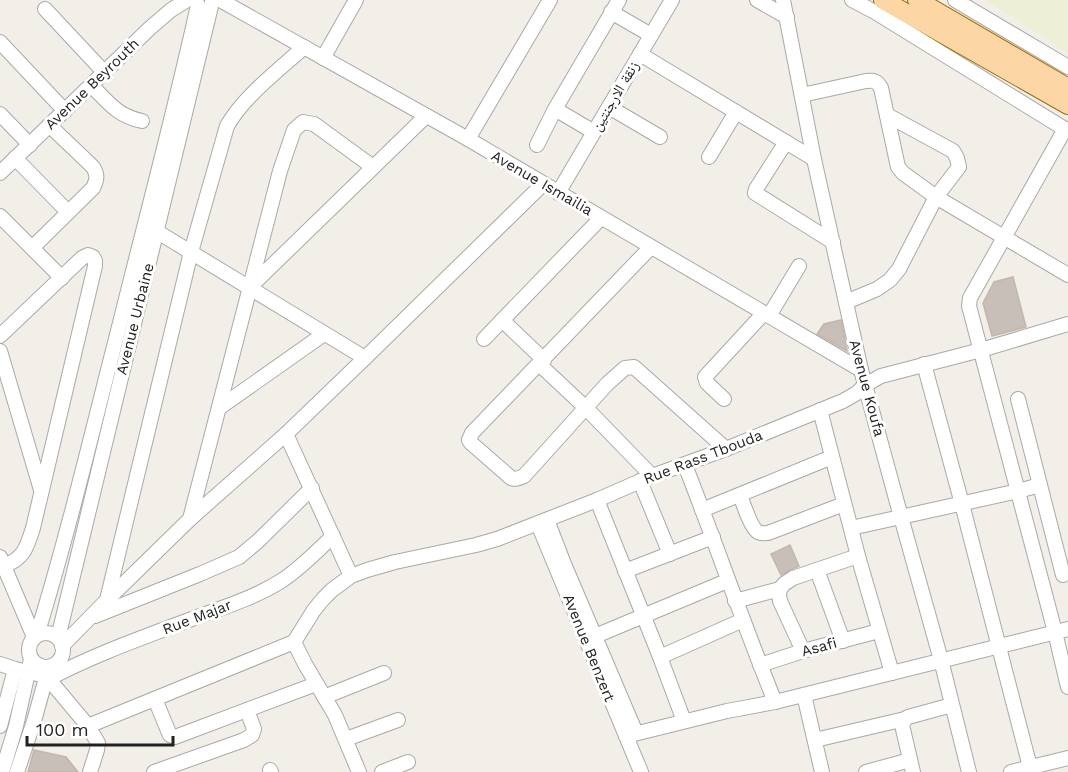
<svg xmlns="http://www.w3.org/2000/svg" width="1068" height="772" viewBox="0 0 1068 772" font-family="'Work Sans','Noto Naskh Arabic',sans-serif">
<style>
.farmland{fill:#eef0d5}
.building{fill:#c7bfb8;stroke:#c4b6ab;stroke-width:1.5}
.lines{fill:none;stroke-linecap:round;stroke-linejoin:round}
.minor-casing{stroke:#a9a9a9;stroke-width:16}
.major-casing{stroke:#a06b00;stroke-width:20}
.minor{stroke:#fff;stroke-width:14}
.major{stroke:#fcd6a4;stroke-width:18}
.labels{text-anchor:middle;stroke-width:6;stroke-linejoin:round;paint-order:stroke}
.street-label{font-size:15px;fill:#222;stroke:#fff}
</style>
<rect width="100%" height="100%" fill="#f2efe9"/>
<path class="farmland" d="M 985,0 L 1068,0 L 1068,53 Z"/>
<g class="building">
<path d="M 1013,277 L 1026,327 L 992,336 L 983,303 L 994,282 Z"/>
<path d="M 841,320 L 847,350 L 847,351 L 817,334 L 824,324 Z"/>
<path d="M 790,545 L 799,566 L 790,570 L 781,575 L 771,554 Z"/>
<path d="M 34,750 L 66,757 L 78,772 L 28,772 Z"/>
</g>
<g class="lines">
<defs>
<g id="minor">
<path d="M 220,0 L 468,139 L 861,370"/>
<path d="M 757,0 L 787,17"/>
<path d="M 783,0 L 814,159 L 861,370 L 901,517 L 941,660 L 969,772"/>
<path d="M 852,0 L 875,12 L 1068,131"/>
<path d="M 955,0 L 1068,67"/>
<path d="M 45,9 L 104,72"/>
<path d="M 611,12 L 651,35"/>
<path d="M 0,42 L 65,111"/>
<path d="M 640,54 L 814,159"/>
<path d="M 323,58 L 356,0"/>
<path d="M 91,85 C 108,102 117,116 142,121"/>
<path d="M 802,95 L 866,81 C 874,80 877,81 881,88 L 898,167 L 903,173 L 936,197 L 1068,275"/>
<path d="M 609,107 L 660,137"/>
<path d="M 555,109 L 594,132"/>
<path d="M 0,114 L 30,145"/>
<path d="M 1065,129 L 970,298 L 969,306 L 1055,632 L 1068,687"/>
<path d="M 468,139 L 550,0"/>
<path d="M 786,142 L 756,189 L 755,193 L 833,242"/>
<path d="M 537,145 L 555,109 L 619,0"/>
<path d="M 709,157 L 736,112"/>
<path d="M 15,158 L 68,212"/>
<path d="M 0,173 L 150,28 L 171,10 L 187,0"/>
<path d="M 558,193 L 672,0"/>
<path d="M 0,216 L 62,278"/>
<path d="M 156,231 L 365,358"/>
<path d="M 651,247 L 472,433 L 469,440 L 471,443 L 511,478 C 515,480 519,478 524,476 L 607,384 L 625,368 L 634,367 L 726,449"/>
<path d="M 32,248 L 93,188 C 97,180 98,175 93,167 L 49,125"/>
<path d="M 251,286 L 426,116"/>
<path d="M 846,302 L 877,289 L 890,280 L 899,269 L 936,197 L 959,167 L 957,158 L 953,151 L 887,115"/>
<path d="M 769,316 L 799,266"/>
<path d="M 502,320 L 544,360"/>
<path d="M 0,336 L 82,258 L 88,255 L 93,257 L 95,261 L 95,266 L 33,528 C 27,547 24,559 3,566"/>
<path d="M 484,339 L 601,218"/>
<path d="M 0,351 L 41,490"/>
<path d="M 539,364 L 586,408 L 652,476"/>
<path d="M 924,364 L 962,504 L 1030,767"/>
<path d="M 724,399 L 707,383 L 705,377 L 764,313"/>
<path d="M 1018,399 L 1063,575"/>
<path d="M 219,408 L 324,334"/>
<path d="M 820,410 L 858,556 L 892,673"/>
<path d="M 286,434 L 351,576"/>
<path d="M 685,465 C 716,544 743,623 775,702"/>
<path d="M 640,481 L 670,554"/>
<path d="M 740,495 C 743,503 751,528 758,532 C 762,534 764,533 768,533 L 844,504"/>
<path d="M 597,500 L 660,657 L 684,721"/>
<path d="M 702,510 L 832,457"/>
<path d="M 190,519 L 280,171 L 294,130 L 303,122 L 314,124 L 373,167"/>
<path d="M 547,520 L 564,564 L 636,733"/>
<path d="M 538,524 L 641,772"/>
<path d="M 851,528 L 1018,491 L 1040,485"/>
<path d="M 0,557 L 34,637"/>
<path d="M 817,570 L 843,641"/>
<path d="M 625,571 L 713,537"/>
<path d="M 780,589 L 779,594 L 780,601 L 803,651"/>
<path d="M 107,600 L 190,519 L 286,434 L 365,358 L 543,184"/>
<path d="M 735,601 L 780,589 L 784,584 L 793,578 L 858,556"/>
<path d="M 95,616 L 200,574 L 239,557 L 257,542 L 312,488"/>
<circle cx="46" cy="650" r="17"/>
<path d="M 37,635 C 69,531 94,424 121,319 C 147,214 175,110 198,5"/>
<path d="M 58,638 L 212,2"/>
<path d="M 588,639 L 727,581"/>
<path d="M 294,642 L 305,664 L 335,715 L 359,772"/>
<path d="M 62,646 L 107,600 L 191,252 L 227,126 C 244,96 279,70 304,47"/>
<path d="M 660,657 L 743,620"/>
<path d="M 0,664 L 15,669 L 46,676 L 88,726 L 98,743 L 97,750 L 90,772"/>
<path d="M 760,665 L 803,651 L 879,631"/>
<path d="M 48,679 C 95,654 147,636 197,617 C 225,607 256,597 281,581 C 300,569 317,551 333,536"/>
<path d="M 804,695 L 822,772"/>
<path d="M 324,697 L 384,673"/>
<path d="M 155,699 L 169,733 L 170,735 L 175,737 L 316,684"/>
<path d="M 0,726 L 15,669"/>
<path d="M 88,726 L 294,642 L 314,610 L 323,599 L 332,590 L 351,576 L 367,570 L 395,562 L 476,545 L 497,539 L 597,500 L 652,476 L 726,449 L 843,401 L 857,393 L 865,385 L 881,376 L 981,350 L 1068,324"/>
<path d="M 626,736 L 727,711 L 775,702 L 1068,629"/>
<path d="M 346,739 L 398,720"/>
<path d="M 815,740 L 905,719"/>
<path d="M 270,770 L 271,772"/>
<path d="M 2,772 L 16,726 L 31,659"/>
<path d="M 17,772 L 34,721 L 49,667"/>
<path d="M 154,772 L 244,740 L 252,735 L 254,729 L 247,710"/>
<path d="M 382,772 L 408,762"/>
<path d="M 866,772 L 910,760"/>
<path d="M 913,772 L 902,725 L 905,719 L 908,717 L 952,705"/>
<path d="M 1011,772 L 1068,758"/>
</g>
<g id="major">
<path d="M 883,0 L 1068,105"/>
<path d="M 917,0 L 1068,88"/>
</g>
</defs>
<use href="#minor" class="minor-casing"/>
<use href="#major" class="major-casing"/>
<use href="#minor" class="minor"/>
<use href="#major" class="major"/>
</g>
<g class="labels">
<g class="street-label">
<text transform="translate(92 84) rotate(-44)" y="5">Avenue Beyrouth</text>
<text transform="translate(615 96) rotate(-59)" y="5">زنقة الارجنتين</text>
<text transform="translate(542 183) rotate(30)" y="5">Avenue Ismailia</text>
<text transform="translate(135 319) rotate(-76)" y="5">Avenue Urbaine</text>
<text transform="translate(867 388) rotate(75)" y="5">Avenue Koufa</text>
<text transform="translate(703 457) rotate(-21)" y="5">Rue Rass Tbouda</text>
<text transform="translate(197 617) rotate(-21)" y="5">Rue Majar</text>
<text transform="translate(819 647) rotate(-15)" y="5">Asafi</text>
<text transform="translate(589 648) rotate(68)" y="5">Avenue Benzert</text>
</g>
</g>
<path d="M27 736v9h146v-9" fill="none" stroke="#222222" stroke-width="3"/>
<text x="36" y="736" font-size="18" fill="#222222" stroke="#ffffff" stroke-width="4.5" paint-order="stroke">100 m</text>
</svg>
